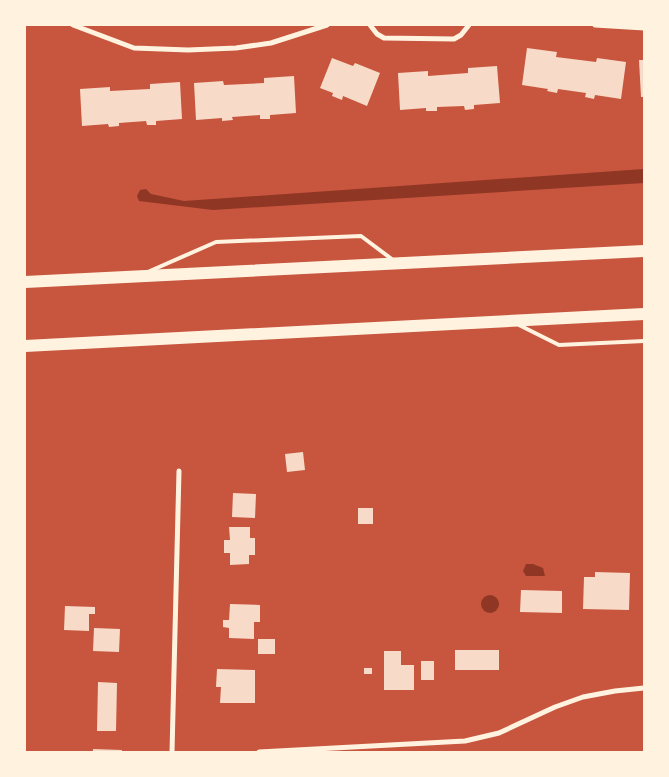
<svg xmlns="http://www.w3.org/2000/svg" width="669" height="777" viewBox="0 0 669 777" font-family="'Space Grotesk',sans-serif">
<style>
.water{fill:#8f3625}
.building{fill:#f7dbc8}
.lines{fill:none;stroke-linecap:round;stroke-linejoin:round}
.service{stroke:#fff3e0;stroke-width:4}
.minor{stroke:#fff3e0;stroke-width:5}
.motorway{stroke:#fff3e0;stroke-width:12}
</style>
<rect width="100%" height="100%" fill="#c8553d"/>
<g class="water">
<path d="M 644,169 L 644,183 L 213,210 L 139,201 L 137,196 L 140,190 L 146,189 L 151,194 L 184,201 Z"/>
<path d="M 526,564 L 533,564 L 543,568 L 545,576 L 526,576 L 523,571 Z"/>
<circle cx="490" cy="604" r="9"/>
</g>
<g class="building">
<path d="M 527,48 L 557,52 L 556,57 L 596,62 L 597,58 L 626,62 L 621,99 L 595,95 L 594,99 L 585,97 L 586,93 L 558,89 L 557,93 L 547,91 L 548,89 L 522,85 Z"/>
<path d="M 332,58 L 353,66 L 355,63 L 380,73 L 367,106 L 343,96 L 342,100 L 332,96 L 333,93 L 320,88 Z"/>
<path d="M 639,60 L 644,60 L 644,97 L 641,97 Z"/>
<path d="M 497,66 L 500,103 L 474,105 L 474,109 L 465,110 L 464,106 L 437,107 L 437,111 L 426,111 L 426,108 L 400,110 L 398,73 L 428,71 L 428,76 L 468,73 L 468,68 Z"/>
<path d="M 294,76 L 296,113 L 270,115 L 270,119 L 260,119 L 260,115 L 232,117 L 233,120 L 222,121 L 222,118 L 196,120 L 194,83 L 223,81 L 224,85 L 264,83 L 264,78 Z"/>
<path d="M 180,82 L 182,119 L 156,121 L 156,125 L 147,125 L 146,121 L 119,123 L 119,126 L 109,127 L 108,124 L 82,126 L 80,89 L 110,87 L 110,91 L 150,89 L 150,84 Z"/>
<path d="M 303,452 L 305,470 L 287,472 L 285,454 Z"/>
<path d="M 233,493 L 256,494 L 255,518 L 232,517 Z"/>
<rect x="358" y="508" width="15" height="16"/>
<path d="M 229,527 L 250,527 L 250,538 L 255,538 L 255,555 L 249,555 L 249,564 L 230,565 L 230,553 L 224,553 L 224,540 L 230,540 Z"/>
<path d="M 595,572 L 630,573 L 629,610 L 583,609 L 584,577 L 595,577 Z"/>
<path d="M 521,590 L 562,591 L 562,613 L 520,612 Z"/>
<path d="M 230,604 L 260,605 L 260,622 L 254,622 L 254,639 L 229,638 L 229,628 L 223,627 L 223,620 L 229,620 Z"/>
<path d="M 65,606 L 95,607 L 95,614 L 89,614 L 89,631 L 64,630 Z"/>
<path d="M 94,628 L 120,629 L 119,652 L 93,651 Z"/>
<rect x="258" y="639" width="17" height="15"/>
<rect x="455" y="650" width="44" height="20"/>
<path d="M 384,651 L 401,651 L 401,665 L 414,665 L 414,690 L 384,690 Z"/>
<rect x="421" y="661" width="13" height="19"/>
<rect x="364" y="668" width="8" height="6"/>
<path d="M 217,669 L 255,670 L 255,703 L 220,703 L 221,687 L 216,687 Z"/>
<path d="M 98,682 L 117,683 L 116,731 L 97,731 Z"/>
<path d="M 93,749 L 122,750 L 122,752 L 93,752 Z"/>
</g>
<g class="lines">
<g class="service">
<path d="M 150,271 L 216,242 L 361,236 L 393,260"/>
<path d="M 519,325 L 559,345 L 644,341"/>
</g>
<g class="minor">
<path d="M 73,25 L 134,48 L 188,50 L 236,48 L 271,43 L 327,25"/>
<path d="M 370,25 L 377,34 L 384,38 L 454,39 L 461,35 L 469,25"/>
<path d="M 595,25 L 644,28"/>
<path d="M 172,752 L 179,471"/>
<path d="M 259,752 L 465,741 L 499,733 L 555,707 L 583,697 L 615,691 L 644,688"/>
</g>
<g class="motorway">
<path d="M 25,282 L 644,251"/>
<path d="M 25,346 L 644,314"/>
</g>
</g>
<rect width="669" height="777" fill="none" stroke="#fff3e0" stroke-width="52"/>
</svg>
